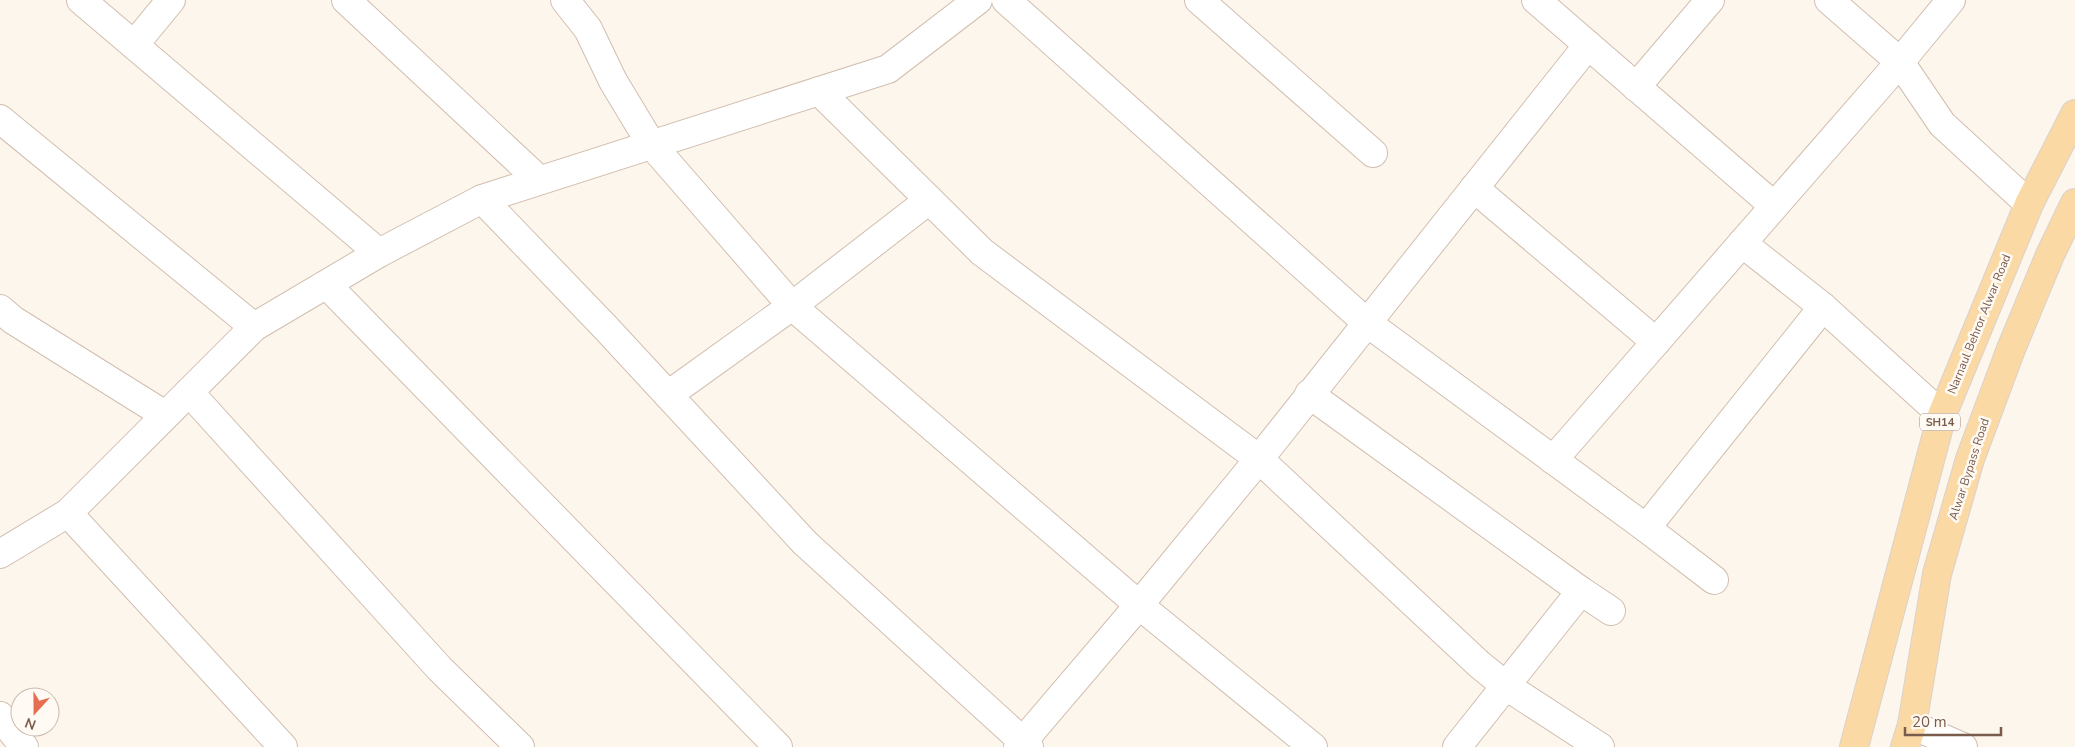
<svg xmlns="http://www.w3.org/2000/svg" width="2075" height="747" viewBox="0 0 2075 747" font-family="'Nunito Sans',sans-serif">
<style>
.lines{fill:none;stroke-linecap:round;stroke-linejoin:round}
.minor-casing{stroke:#d1beb0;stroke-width:30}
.primary-casing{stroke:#dad1cd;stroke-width:30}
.minor{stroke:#fff;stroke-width:28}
.primary{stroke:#fbd9a5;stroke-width:28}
.labels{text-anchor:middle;stroke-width:5;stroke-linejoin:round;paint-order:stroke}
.shield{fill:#fffaf3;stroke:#a28b7f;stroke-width:1}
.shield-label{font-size:11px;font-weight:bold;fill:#7a5c4d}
.street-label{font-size:12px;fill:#7a5c4d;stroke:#fffaf3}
</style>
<rect width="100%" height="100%" fill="#fdf6ec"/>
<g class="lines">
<defs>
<g id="minor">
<path d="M 81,0 L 379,253"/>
<path d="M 346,0 L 539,180"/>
<path d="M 565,0 L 588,29 L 613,81 L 651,144 L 792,306 L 1139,605 L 1313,747"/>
<path d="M 1006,0 L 1366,322 L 1646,528 L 1714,580"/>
<path d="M 1199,0 L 1373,153"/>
<path d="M 1536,0 L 1774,206"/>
<path d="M 1829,0 L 1900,62 L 1942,124 L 2029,204"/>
<path d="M 134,45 L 171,0"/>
<path d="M 1636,87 L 1710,0"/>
<path d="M 819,91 L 982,252 L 1259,459 L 1480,665 L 1506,686 L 1600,747"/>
<path d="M 0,119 L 254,327"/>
<path d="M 1474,188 L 1656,342"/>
<path d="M 482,199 L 606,328 L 805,543 L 1029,747"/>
<path d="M 1742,243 L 1823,307 L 1942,415"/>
<path d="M 327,285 L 778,747"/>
<path d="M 0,309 L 13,320 L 165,415"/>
<path d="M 189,392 L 440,669 L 520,747"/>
<path d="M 1309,394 L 1581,591 L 1611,611"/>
<path d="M 668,395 L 792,306 L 929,200"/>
<path d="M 1553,460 L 1900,62 L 1951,0"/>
<path d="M 68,513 L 283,747"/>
<path d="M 1646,528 L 1823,307"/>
<path d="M 0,554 L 68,513 L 254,327 L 379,253 L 482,199 L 888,69 L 978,0"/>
<path d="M 0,716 L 24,747"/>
<path d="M 1912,725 L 1963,747"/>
<path d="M 1018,747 L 1139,605 L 1259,459 L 1588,45"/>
<path d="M 1457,747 L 1581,591"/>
</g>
<g id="primary">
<path d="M 1854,747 L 1942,415 L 2029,204 L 2075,114"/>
<path d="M 1905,747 L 1912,725 L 1937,574 L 1970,459 L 2011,349 L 2050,255 L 2075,203"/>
</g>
</defs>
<use href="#minor" class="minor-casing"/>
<use href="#primary" class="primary-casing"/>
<use href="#minor" class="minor"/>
<use href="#primary" class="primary"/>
</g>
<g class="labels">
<rect class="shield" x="1920" y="413.5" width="40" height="17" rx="4"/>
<g class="shield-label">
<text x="1940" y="426">SH14</text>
</g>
<g class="street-label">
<text transform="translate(1979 324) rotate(-68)" y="4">Narnaul Behror Alwar Road</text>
<text transform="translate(1969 469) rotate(-72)" y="4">Alwar Bypass Road</text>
</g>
</g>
<g transform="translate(35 712) rotate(201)"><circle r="24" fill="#fffaf3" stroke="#cabbb1"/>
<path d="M0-4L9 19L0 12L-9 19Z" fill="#e76f51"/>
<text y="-8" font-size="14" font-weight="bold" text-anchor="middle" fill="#7a5c4d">N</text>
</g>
<path d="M1905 727v8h96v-8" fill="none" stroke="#7a5c4d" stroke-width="2.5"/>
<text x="1912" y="727" font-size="15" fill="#7a5c4d" stroke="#fffaf3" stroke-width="4" paint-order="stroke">20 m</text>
</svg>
